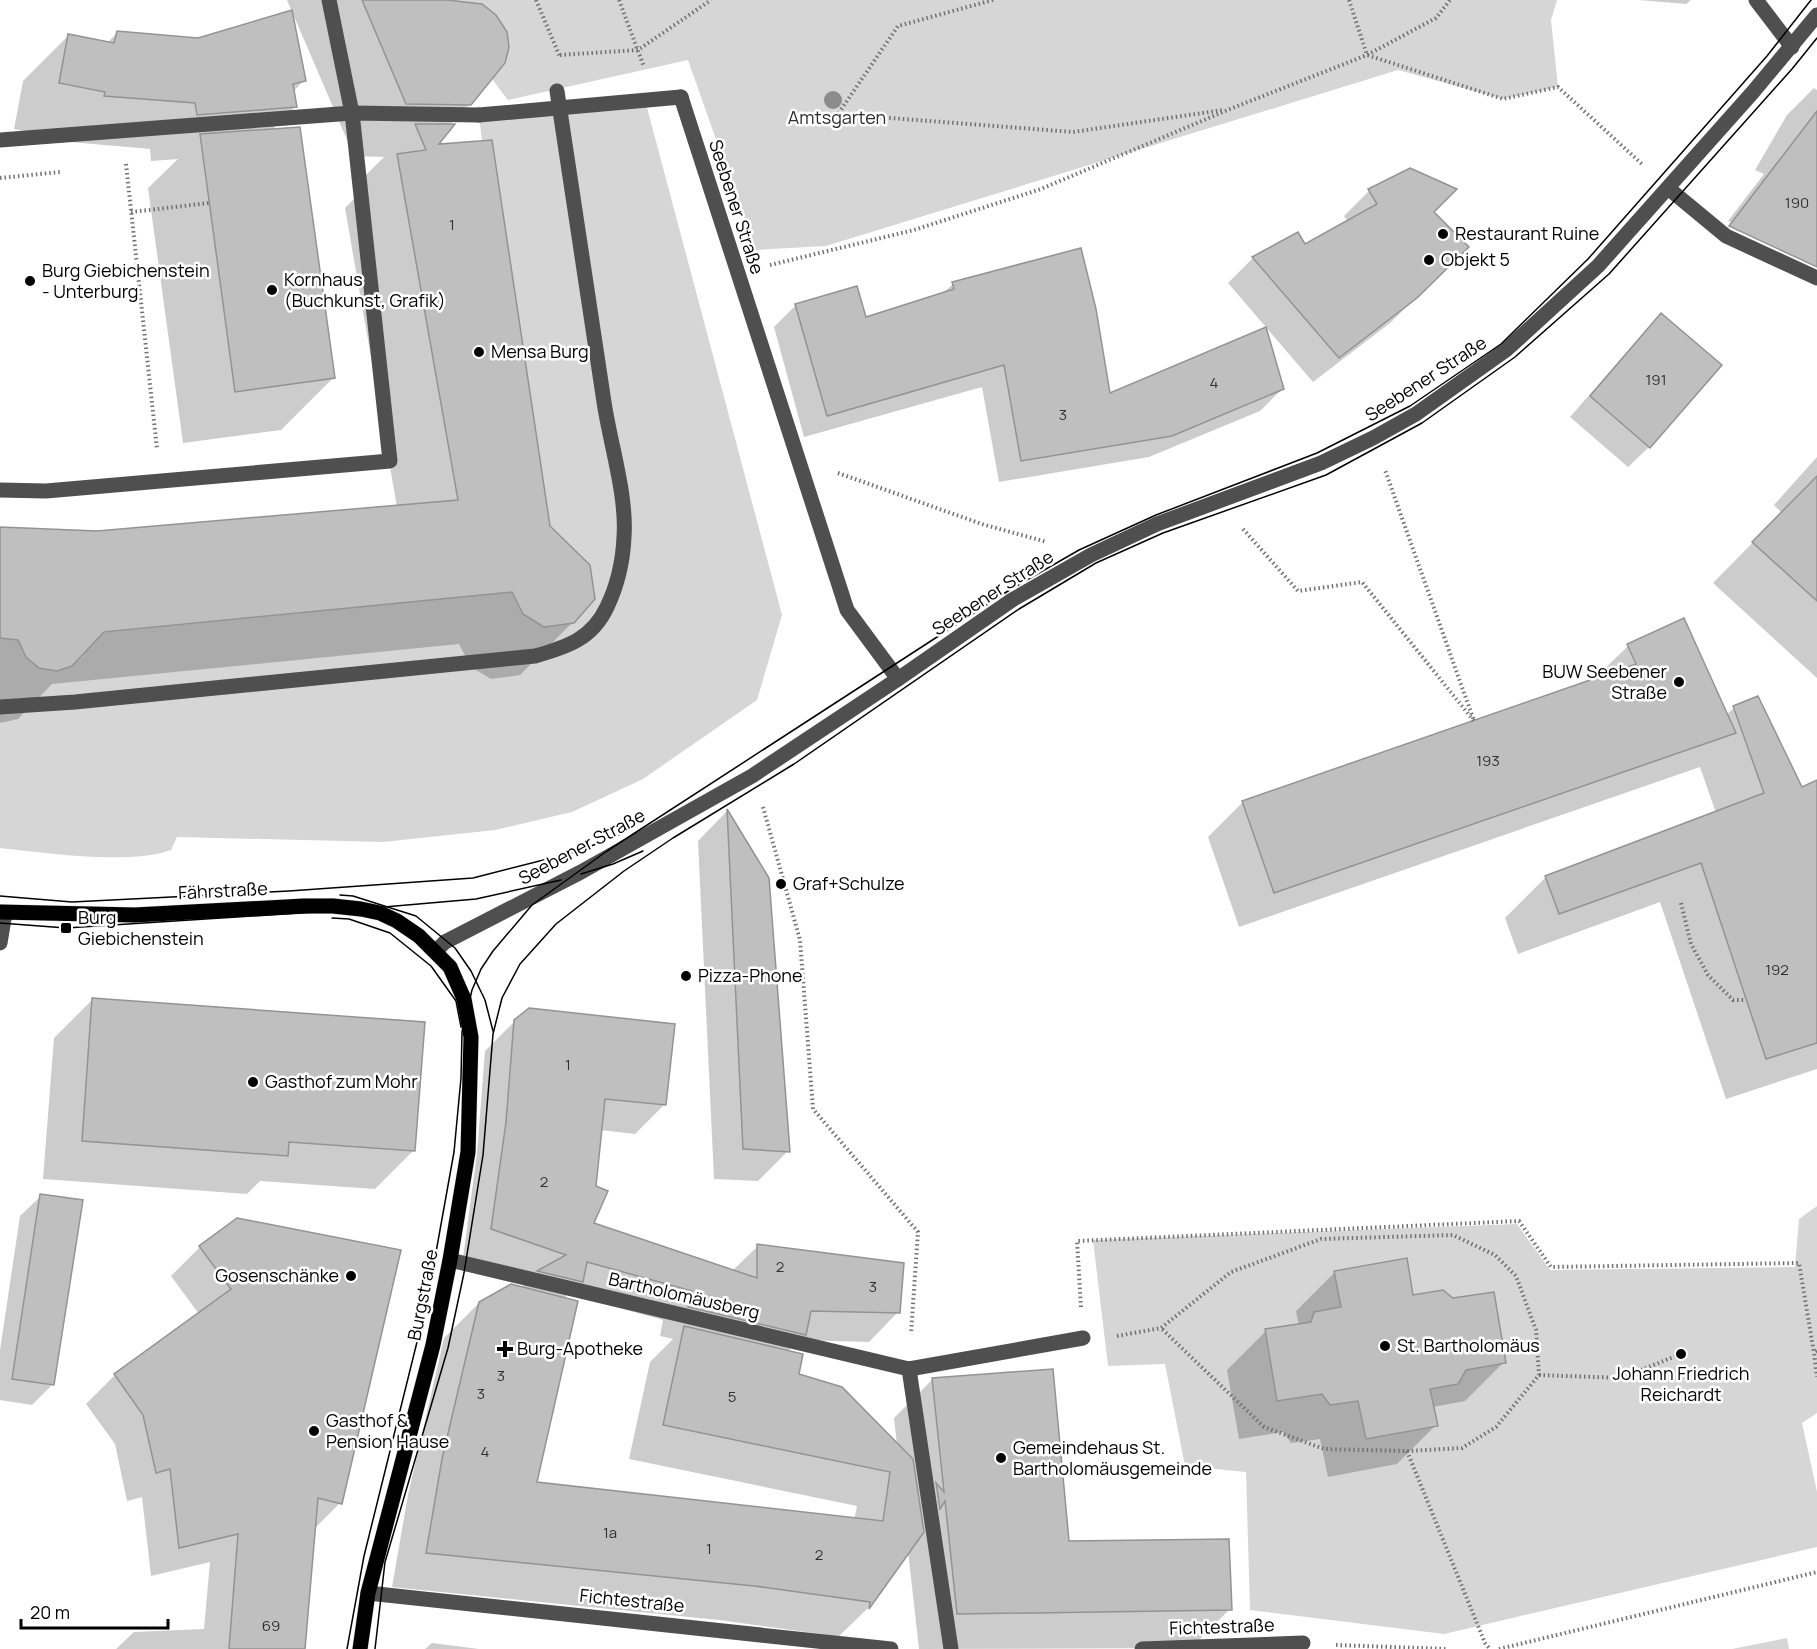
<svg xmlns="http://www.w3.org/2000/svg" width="1817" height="1649" viewBox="0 0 1817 1649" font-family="Manrope,sans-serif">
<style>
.green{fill:#d6d6d6}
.shadow{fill:#0003;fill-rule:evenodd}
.building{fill:#bfbfbf;stroke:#939393;stroke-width:1.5}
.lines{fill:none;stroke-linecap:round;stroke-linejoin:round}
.major-casing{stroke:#dbdbdb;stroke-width:16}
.path{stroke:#717171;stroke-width:4;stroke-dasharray:1.5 3;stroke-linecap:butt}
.minor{stroke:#4f4f4f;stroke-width:15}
.major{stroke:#000;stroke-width:15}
.tram{stroke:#000;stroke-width:1.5}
.minor-bridge{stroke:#4f4f4f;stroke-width:15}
.tree{fill:#8c8c8c}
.poi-dot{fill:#000;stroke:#fff;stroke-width:2}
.labels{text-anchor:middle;stroke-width:5;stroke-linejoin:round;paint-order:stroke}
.number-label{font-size:15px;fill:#303030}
.park-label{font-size:18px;fill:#2d2d2d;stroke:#fff}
.street-label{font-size:18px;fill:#000;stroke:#fff}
.poi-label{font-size:18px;fill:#000;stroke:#fff;text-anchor:start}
</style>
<rect width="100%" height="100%" fill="#fff"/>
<g class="green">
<path d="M 444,0 L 1557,0 L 1551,20 L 1558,87 L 1503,99 L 1398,70 L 826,246 L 755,250 L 688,60 L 508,100 L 492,79 L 507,32 C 487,0 479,4 444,0 Z"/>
<path d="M 645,100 L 782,615 L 757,700 L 643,779 L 572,812 L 495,830 L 383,842 L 177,837 L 171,850 C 130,865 44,853 0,848 L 0,638 L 18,640 C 21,646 23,653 26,657 C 44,678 72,673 86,652 C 89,647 89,640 90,634 L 512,592 L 523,614 L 544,627 L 574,623 L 595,599 L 590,565 L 568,544 L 539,543 L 549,521 L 492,141 L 482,141 L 479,115 Z"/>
<path d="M 1817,1206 L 1817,1413 L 1802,1423 L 1817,1492 L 1817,1547 L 1444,1634 L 1250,1610 L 1246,1472 L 1185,1466 L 1165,1364 L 1108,1366 L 1093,1240 L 1517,1224 L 1550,1270 L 1795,1267 L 1799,1219 Z"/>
<path d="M 1787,1638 L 1789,1649 L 1732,1649 Z"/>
</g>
<g class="shadow">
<path d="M 287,0 L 442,0 L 470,104 L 448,126 L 435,146 L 549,527 L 573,622 L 520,675 L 491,679 L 471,667 L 459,644 L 52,684 L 18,719 L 0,723 L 0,529 L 97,533 L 397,507 L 345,208 L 367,186 L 363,178 L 384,157 L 354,156 Z"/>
<path d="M 1639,0 L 1691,0 L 1686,4 Z"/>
<path d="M 117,33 L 304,80 L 293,92 L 295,107 L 272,130 L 334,377 L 281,430 L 183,443 L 148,188 L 178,159 L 151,161 L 150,149 L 59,141 L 60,138 L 14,129 L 23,81 L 69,35 L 107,43 Z"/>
<path d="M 1814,88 L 1817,90 L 1817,256 L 1728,221 L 1764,174 L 1755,170 L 1787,115 Z"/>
<path d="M 1410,170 L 1432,212 L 1442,272 L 1390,323 L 1313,382 L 1228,283 L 1253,258 L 1305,246 L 1348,222 L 1344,216 L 1369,191 Z"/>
<path d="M 953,284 L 1109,395 L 1283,388 L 1260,411 L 1149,457 L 999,482 L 982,387 L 804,437 L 774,327 L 796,305 L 864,319 L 942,294 Z"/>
<path d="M 1661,315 L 1720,365 L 1649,447 L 1628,467 L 1570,417 L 1641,336 Z"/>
<path d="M 1817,457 L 1817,678 L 1713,583 L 1782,513 L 1774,505 Z"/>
<path d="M 1628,646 L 1726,715 L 1734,708 L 1757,698 L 1801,789 L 1817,781 L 1817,1069 L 1726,1099 L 1660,902 L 1518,954 L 1505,918 L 1546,877 L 1716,813 L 1700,767 L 1239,927 L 1208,837 L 1243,802 L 1593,680 Z"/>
<path d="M 727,811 L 768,878 L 788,1151 L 758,1181 L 714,1179 L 698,841 Z"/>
<path d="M 93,999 L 414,1150 L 375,1189 L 260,1181 L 247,1194 L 43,1179 L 54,1038 Z"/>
<path d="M 515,1021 L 665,1104 L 635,1134 L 600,1130 L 592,1223 L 732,1271 L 758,1246 L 898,1312 L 869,1342 L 799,1340 L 787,1352 L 797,1375 L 897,1445 L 894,1418 L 933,1379 L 1068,1543 L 1230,1609 L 1191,1648 L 919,1649 L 908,1551 L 868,1608 L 835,1640 L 836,1636 L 719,1620 L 392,1587 L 408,1495 L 444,1338 L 479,1303 L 521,1288 L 528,1281 L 463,1258 L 477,1153 L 485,1051 ZM 568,1294 L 663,1320 L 660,1336 L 673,1339 L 650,1362 L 629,1459 L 857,1506 L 854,1520 L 535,1484 L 564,1299 Z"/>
<path d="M 41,1196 L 53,1384 L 32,1405 L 0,1400 L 0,1350 L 20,1216 Z"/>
<path d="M 237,1220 L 340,1503 L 313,1530 L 303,1649 L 116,1649 L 134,1632 L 204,1629 L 210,1562 L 151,1576 L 142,1497 L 127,1501 L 115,1444 L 86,1404 L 115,1375 L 199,1314 L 171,1276 L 200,1247 Z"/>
<path d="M 1335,1272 L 1412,1297 L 1504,1362 L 1465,1401 L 1433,1407 L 1436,1425 L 1397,1464 L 1328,1477 L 1320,1439 L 1291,1443 L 1283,1432 L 1239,1439 L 1227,1370 L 1266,1331 L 1299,1326 L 1296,1311 Z"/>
<path d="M 432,1643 L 479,1649 L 425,1649 Z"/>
</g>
<g class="building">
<path d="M 362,0 L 447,0 L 482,4 L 496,15 L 507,32 L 509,47 L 505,63 L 471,105 L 406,104 Z"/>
<path d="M 292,10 L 306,81 L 293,84 L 297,107 L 197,115 L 195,103 L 104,96 L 105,92 L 59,83 L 68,34 L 114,43 L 117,31 L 198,38 Z"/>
<path d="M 1817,111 L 1817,267 L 1729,226 Z"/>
<path d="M 415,124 L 455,124 L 439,144 L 492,140 L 550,526 L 590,565 L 595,599 L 574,623 L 544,627 L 523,614 L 512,592 L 104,632 L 72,666 L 57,671 L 39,668 L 26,657 L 18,640 L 0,638 L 0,527 L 97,531 L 458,500 L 397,154 L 426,150 Z"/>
<path d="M 300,127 L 335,378 L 235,392 L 200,134 Z"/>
<path d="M 1410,168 L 1457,189 L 1434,212 L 1469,247 L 1417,298 L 1339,358 L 1252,257 L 1298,232 L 1305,244 L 1377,204 L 1368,189 Z"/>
<path d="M 1081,248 L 1096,309 L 1110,393 L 1266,327 L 1284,389 L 1172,436 L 1021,461 L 1004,365 L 827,416 L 795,304 L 857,286 L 866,317 L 954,289 L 952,282 Z"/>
<path d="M 1661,313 L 1722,365 L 1650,448 L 1590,396 Z"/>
<path d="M 1817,476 L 1817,601 L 1752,542 Z"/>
<path d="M 1684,618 L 1736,733 L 1274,893 L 1242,801 L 1636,664 L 1627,644 Z"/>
<path d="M 1758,696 L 1802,787 L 1817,780 L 1817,1043 L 1766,1059 L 1701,863 L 1559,914 L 1545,876 L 1764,793 L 1733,706 Z"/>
<path d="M 727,809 L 769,878 L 790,1152 L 743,1149 Z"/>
<path d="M 92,998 L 425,1022 L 415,1151 L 289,1142 L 288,1156 L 82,1141 Z"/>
<path d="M 529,1008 L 675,1024 L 666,1105 L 605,1099 L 596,1186 L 608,1191 L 594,1223 L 757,1278 L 757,1244 L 904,1263 L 900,1313 L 811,1311 L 806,1335 L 688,1307 L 692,1291 L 587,1262 L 583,1282 L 537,1271 L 566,1255 L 491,1229 L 506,1122 L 514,1020 Z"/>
<path d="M 40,1194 L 83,1200 L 54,1385 L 12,1379 Z"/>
<path d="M 237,1218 L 401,1250 L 342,1504 L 318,1498 L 305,1649 L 229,1649 L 238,1534 L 179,1548 L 170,1469 L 156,1473 L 143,1415 L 114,1374 L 231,1289 L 199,1246 Z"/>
<path d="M 1407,1258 L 1413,1295 L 1443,1290 L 1453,1298 L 1494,1292 L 1506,1363 L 1466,1370 L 1458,1384 L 1430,1389 L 1438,1426 L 1366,1439 L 1358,1401 L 1330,1405 L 1322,1394 L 1277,1401 L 1265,1329 L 1311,1322 L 1314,1312 L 1341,1307 L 1334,1271 Z"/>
<path d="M 511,1284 L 578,1301 L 537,1482 L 883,1521 L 890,1472 L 663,1425 L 684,1326 L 803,1354 L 799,1374 L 842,1387 L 913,1459 L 924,1532 L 869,1609 L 870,1602 L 754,1586 L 426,1553 L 442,1459 L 479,1302 Z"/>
<path d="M 1053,1369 L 1069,1541 L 1229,1539 L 1232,1610 L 957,1614 L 945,1501 L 940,1509 L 936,1483 L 944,1492 L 932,1378 Z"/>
</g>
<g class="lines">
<defs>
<path id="major" d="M 0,912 L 135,915 L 304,906 L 333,906 L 361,909 L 380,913 L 397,921 L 419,936 L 450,967 L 464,999 L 471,1037 L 468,1152 L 450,1260 L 433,1345 L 368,1593 L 360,1649"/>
</defs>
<use href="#major" class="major-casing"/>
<g class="path">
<path d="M 536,0 L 560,57"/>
<path d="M 619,0 L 644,67"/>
<path d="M 993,0 L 898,26 L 838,114 L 1073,132 L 1223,110"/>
<path d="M 1349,0 L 1367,55 L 1503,99 L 1558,87 L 1643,165"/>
<path d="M 560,55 L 638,50 L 711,0"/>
<path d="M 126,164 L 157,449"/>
<path d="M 0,178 L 60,172"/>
<path d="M 131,212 L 209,203"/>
<path d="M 770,265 L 914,230 L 1041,189 L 1230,109 L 1367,55 L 1436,18 L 1450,0"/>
<path d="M 838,473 L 985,525 L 1047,542"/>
<path d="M 1243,529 L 1298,591 L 1362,582 L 1474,721 L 1385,470"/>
<path d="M 763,807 L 800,940 L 813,1109 L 918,1232 L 911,1334"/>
<path d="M 1681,903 L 1691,944 L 1708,975 L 1733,1000 L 1746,1000"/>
<path d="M 1081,1307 L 1077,1241 L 1519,1221 L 1551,1267 L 1799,1263 L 1814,1353"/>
<path d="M 1117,1336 L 1161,1328 L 1231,1272 L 1321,1239 L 1453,1235 L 1495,1255 L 1516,1276 L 1536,1330 L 1539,1375 L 1496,1427 L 1462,1448 L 1407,1451 L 1324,1449 L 1264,1427 L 1161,1328"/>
<path d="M 1817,1351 L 1814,1353 L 1817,1377"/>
<path d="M 1539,1375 L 1621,1378 L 1681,1354"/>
<path d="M 1407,1451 L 1485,1643 L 1490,1649"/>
<path d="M 1336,1645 L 1447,1649"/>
<path d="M 1499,1649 L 1817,1572"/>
</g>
<g class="minor">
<path d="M 1756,0 L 1792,47"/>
<path d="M 681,97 L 847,610 L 898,679"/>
<path d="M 0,140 L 352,113 L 479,115"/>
<path d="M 1668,188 L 1726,236 L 1817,278"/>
<path d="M 0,490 L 46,491 L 390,461 L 352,113 L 329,0"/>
<path d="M 0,707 L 75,702 L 535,656 C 567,647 592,639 607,607 C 617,586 623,560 624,537 C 627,495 610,443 604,402 C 588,298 573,195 557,91"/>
<path d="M 0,943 L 5,913"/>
<path d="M 436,951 L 445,942 L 581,872 L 752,776 L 898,679 L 1012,600 L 1091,555 L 1157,524 L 1321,463 L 1373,438 L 1416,414 L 1506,350 L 1598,266 L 1753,92 L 1817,15"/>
<path d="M 450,1260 L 909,1369 L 951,1649"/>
<path d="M 909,1369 L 1083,1338"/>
<path d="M 368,1593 L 891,1649"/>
<path d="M 1142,1649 L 1303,1643"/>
</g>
<use href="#major" class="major"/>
<g class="tram">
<path d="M 581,874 L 613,864 L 643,851"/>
<path d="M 340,895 L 353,896 L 416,916 L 455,948 L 471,971 L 485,1000 L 493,1031"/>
<path d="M 0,896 L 72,902 L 289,891 L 473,878 L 579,851 L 628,831"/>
<path d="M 332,918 L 349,919 L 390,933 L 431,966 L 456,1001 L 461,1027"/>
<path d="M 0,923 L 66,928 L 361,909 L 476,899 L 561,880"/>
<path d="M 347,1649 L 364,1556 L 417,1342 L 433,1269 L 454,1152 L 461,1078 L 462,1032 L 472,990 L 481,969 L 493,951 L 532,905 L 607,851 L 1008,591 L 1079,550 L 1156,515 L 1317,453 L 1410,406 L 1501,344 L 1588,259 L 1767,56 L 1811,0"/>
<path d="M 375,1649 L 385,1562 L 448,1348 L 464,1273 L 483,1155 L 493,1034 L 502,998 L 520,964 L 556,924 L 624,871 L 673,838 L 794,764 L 1019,609 L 1096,563 L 1163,533 L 1326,475 L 1422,423 L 1515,357 L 1609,274 L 1792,69 L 1817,38"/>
</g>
<path class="minor-bridge" d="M 479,115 L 681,97"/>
</g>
<circle class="tree" cx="833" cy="100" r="9"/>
<g class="poi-dot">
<circle cx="1443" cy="234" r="6"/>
<circle cx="1429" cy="260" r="6"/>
<circle cx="30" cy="281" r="6"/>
<circle cx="272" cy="290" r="6"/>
<circle cx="479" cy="352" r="6"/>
<circle cx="1679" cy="682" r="6"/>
<circle cx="781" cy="884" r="6"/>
<rect x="60" y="922" width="12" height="12" rx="3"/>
<circle cx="686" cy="976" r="6"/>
<circle cx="253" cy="1082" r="6"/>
<circle cx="351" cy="1276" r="6"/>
<circle cx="1385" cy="1346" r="6"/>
<path d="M502 1340h6v6h6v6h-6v6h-6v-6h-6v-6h6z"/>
<circle cx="1681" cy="1354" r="6"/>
<circle cx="314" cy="1431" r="6"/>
<circle cx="1001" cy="1458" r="6"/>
</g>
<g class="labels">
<g class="number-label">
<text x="1797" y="208">190</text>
<text x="452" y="230">1</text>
<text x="1656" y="385">191</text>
<text x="1214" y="388">4</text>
<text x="1063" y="420">3</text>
<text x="1488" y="766">193</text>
<text x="1777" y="975">192</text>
<text x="568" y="1070">1</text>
<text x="544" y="1187">2</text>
<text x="780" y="1272">2</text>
<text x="873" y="1292">3</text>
<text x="501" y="1381">3</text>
<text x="481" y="1399">3</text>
<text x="732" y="1402">5</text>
<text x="485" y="1457">4</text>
<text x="610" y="1538">1a</text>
<text x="709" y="1554">1</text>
<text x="819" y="1560">2</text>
<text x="271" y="1631">69</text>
</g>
<g class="park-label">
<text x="837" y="124">Amtsgarten</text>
</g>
<g class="street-label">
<text transform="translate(736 207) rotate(72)" y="6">Seebener Straße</text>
<text transform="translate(1426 379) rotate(-33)" y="6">Seebener Straße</text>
<text transform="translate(993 593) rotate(-33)" y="6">Seebener Straße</text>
<text transform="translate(582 847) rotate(-28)" y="6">Seebener Straße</text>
<text transform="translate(223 891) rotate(-3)" y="6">Fährstraße</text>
<text transform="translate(423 1295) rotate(-79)" y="6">Burgstraße</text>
<text transform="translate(684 1296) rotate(13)" y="6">Bartholomäusberg</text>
<text transform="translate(632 1601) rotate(6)" y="6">Fichtestraße</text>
<text transform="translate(1222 1627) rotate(-2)" y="6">Fichtestraße</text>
</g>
<g class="poi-label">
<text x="1455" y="240">Restaurant Ruine</text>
<text x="1441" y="266">Objekt 5</text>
<text x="42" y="277">Burg Giebichenstein<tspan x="42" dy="21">- Unterburg</tspan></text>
<text x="284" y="286">Kornhaus<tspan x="284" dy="21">(Buchkunst, Grafik)</tspan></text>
<text x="491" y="358">Mensa Burg</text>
<text x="1667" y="678" text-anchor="end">BUW Seebener<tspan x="1667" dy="21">Straße</tspan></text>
<text x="793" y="890">Graf+Schulze</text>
<text x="78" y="924">Burg<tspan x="78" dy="21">Giebichenstein</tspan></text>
<text x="698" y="982">Pizza-Phone</text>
<text x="265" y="1088">Gasthof zum Mohr</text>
<text x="339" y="1282" text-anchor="end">Gosenschänke</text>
<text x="1397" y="1352">St. Bartholomäus</text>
<text x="517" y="1355">Burg-Apotheke</text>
<text x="1681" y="1380" text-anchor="middle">Johann Friedrich<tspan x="1681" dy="21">Reichardt</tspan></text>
<text x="326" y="1427">Gasthof &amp;<tspan x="326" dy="21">Pension Hause</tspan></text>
<text x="1013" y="1454">Gemeindehaus St.<tspan x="1013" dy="21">Bartholomäusgemeinde</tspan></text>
</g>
</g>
<path d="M21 1619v9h147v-9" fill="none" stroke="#000000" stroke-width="3"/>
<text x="30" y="1619" font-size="18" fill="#000000" stroke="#ffffff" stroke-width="4.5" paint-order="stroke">20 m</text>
</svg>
